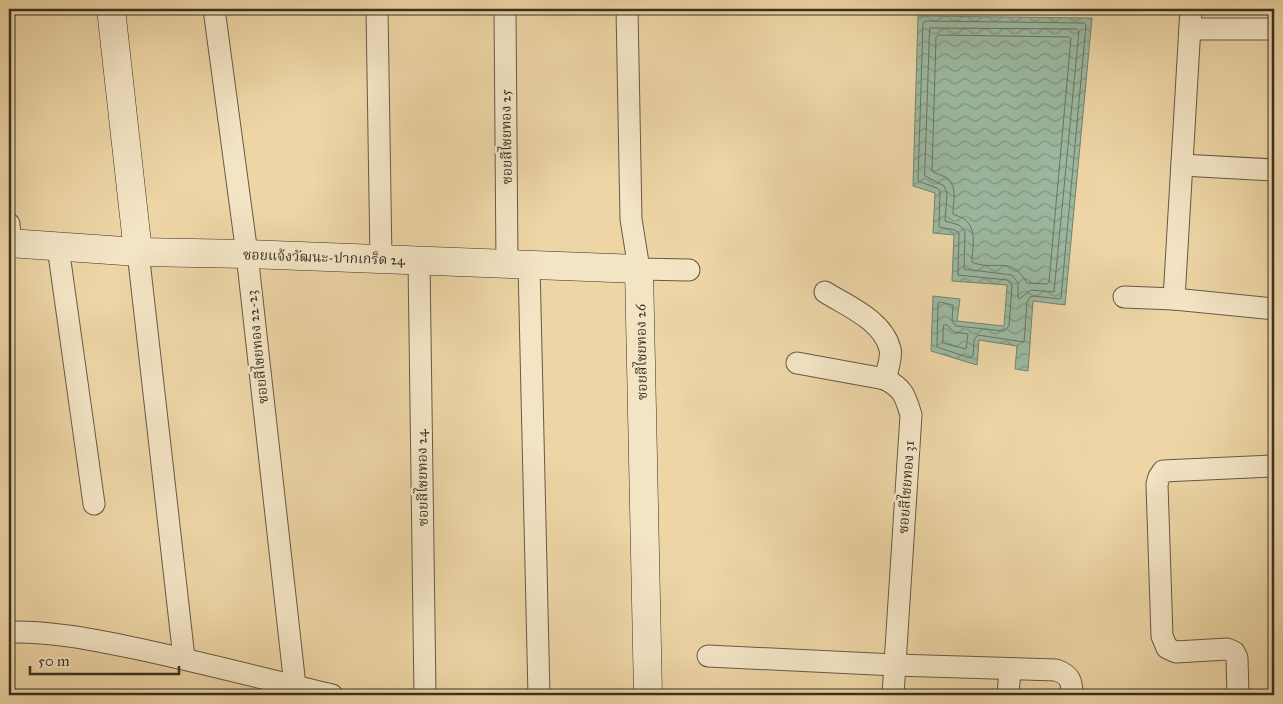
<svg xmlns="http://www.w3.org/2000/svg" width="1283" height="704" viewBox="0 0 1283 704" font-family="'IM FELL Great Primer','Noto Serif Thai',serif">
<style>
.water{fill:url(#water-waves);stroke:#748270}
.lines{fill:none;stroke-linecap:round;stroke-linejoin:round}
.shore{stroke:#6a7464;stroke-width:1}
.stream{stroke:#748270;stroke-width:6}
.street-casing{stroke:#675946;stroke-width:23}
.secondary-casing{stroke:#3a3026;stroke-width:29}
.street{stroke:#f3e4c4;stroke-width:21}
.secondary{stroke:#f3e4c4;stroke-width:28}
.labels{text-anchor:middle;stroke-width:5;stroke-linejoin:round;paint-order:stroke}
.street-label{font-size:14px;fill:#3a3026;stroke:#f3e4c4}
</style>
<defs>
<pattern id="water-waves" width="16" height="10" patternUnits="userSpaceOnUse" patternTransform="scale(1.25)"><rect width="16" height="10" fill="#9bb9a1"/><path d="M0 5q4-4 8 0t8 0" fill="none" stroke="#7f9783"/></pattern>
</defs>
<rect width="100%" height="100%" fill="#edd5a5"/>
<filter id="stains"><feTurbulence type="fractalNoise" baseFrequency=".004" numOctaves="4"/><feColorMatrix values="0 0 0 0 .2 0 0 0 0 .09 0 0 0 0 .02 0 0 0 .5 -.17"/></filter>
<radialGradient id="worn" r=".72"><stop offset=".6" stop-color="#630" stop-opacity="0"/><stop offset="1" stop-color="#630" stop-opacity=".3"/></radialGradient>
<path class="water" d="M 918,16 L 1092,18 L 1065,305 L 1033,301 L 1028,371 L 1015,369 L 1017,346 L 979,340 L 977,365 L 931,351 L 933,296 L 960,299 L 957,321 L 1004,326 L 1007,285 L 952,281 L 954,235 L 933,233 L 935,193 L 913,186 Z"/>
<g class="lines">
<g class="shore">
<path d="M 925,21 L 1084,23 L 1086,25 L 1061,298 L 1059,299 L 1034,296 L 1030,297 L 1027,302 L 1024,342 L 978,335 L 974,340 L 973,356 L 970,358 L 937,347 L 938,303 L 940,302 L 953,305 L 952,321 L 956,326 L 1004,331 L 1009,326 L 1012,285 L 1007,280 L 958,275 L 959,233 L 955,230 L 939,227 L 940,191 L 937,188 L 918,181 L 923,24 Z"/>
<path d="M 930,28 L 1077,29 L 1079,31 L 1054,292 L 1031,290 L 1019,299 L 1018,296 L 1018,283 L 1012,275 L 964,269 L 965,231 L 959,225 L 945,221 L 947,193 L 944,186 L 925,176 Z"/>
<path d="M 939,35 L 1069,37 L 1071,38 L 1049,282 L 1047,284 L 1027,283 C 1011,254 994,272 972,262 C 972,248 978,229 964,219 C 961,217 957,216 953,214 C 953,202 958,187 947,178 C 942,175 936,174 932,171 L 936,38 Z"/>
<path d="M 944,325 L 947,325 L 954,332 L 968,334 L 966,349 L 943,343 Z"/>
</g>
<path class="stream" d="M 9,684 L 16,695"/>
<defs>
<g id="street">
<path d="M 214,9 L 247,254 L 295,686"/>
<path d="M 377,9 L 381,260"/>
<path d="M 505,9 L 507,265"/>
<path d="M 627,9 L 631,219 L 639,269 L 689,270"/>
<path d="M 1190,29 L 1274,29"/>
<path d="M 1182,165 L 1274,170"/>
<path d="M 9,224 L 11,243"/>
<path d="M 58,247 L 94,504"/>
<path d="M 138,252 L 184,658"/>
<path d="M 419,261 L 425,695"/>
<path d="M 529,265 L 539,695"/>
<path d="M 825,292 C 847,306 883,320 890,349 C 892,357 887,371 885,379"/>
<path d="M 1124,297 L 1174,299 L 1274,309"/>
<path d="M 1174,299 L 1191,9"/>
<path d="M 797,363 L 885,379 C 904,389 905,396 911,415 L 893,695"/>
<path d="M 9,632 C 49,631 90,639 129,647 C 197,661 264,679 332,695"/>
<path d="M 708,656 L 895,665 L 1056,670 C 1070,675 1072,681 1072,695"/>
<path d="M 1008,695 L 1010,669"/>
<path d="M 1238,695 L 1237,658 L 1234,652 L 1227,649 L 1176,652 L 1167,648 L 1162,636 L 1157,484 L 1159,477 L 1163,471 L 1274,466"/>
</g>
<g id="secondary">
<path d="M 111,9 L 138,252"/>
<path d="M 9,243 L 138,252 L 247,254 L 639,269 L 648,695"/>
</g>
</defs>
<use href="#street" class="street-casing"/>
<use href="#secondary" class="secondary-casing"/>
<use href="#street" class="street"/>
<use href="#secondary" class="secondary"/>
</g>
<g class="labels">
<g class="street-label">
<text transform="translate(506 137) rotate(-91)" y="5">ซอยสีไชยทอง 25</text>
<text transform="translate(324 257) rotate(2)" y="5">ซอยแจ้งวัฒนะ-ปากเกร็ด 24</text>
<text transform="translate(257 347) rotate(-96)" y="5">ซอยสีไชยทอง 22-23</text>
<text transform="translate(641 352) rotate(-91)" y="5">ซอยสีไชยทอง 26</text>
<text transform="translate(422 478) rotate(-91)" y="5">ซอยสีไชยทอง 24</text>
<text transform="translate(906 487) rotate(-86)" y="5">ซอยสีไชยทอง 31</text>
</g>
</g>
<rect width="1283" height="704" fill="none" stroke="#edd5a5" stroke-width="30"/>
<rect x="10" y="10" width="1263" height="684" fill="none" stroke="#3a3026" stroke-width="2.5"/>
<rect x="15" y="15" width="1253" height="674" fill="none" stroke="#3a3026"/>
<path d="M30 666v8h149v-8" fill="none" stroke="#3a3026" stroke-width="2.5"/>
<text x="38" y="666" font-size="15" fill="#3a3026" stroke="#f3e4c4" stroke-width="4" paint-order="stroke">50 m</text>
<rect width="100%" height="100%" filter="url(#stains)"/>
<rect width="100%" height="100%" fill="url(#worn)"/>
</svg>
